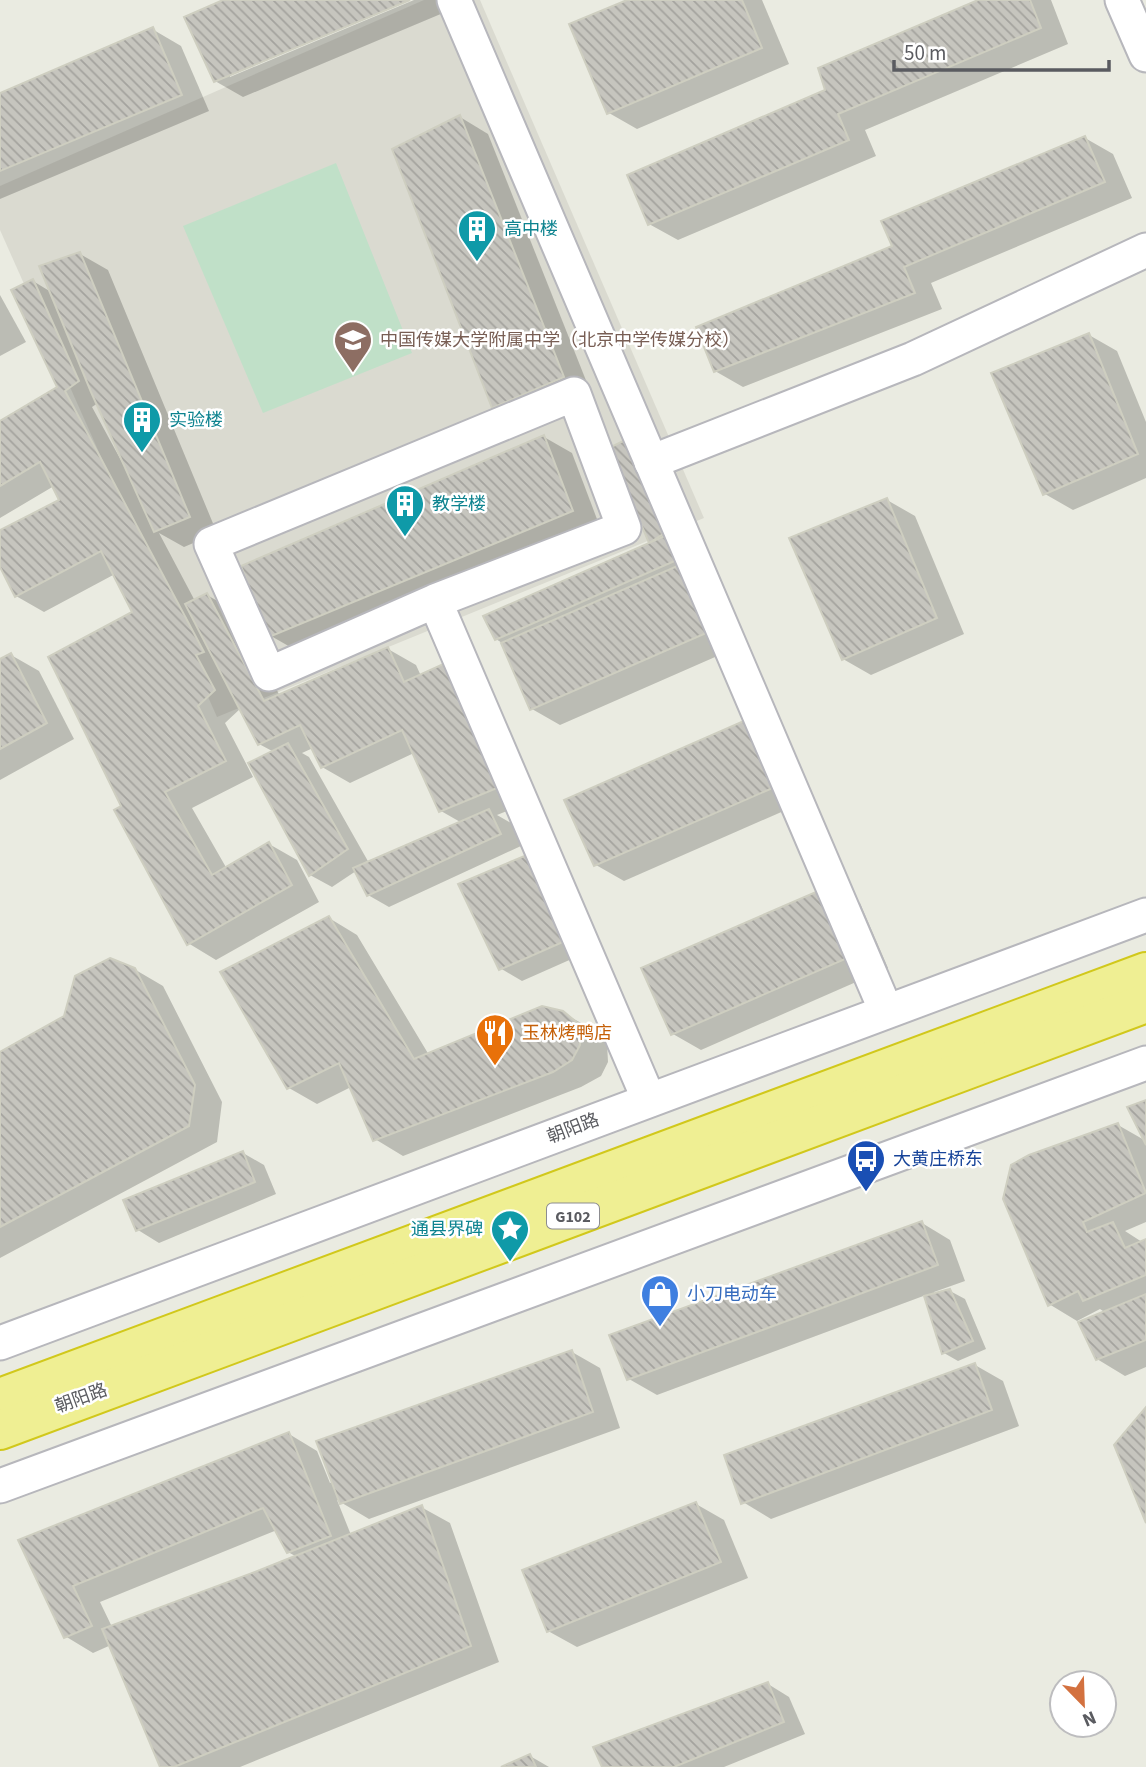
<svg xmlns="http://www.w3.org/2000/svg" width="1146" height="1767" viewBox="0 0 1146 1767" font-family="'Source Sans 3','Noto Sans SC',sans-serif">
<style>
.education{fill:#dadad0}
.pitch{fill:#c0e0c8}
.shadow{fill:#0003;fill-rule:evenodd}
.building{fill:url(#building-back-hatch);stroke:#cecec0;stroke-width:2}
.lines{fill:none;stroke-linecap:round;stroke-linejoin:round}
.minor-casing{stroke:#b7b7bc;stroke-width:37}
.highway-casing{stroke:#d1c81b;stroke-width:42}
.minor{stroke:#fff;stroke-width:33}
.highway{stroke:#efef93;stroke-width:38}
.labels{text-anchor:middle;stroke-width:5;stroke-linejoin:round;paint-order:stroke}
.shield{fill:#fff;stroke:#8c8c90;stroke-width:2}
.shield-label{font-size:16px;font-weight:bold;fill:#5a5b60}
.culture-label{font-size:18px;fill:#0d838f;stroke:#fff;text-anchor:start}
.education-label{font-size:18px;fill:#785e54;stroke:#fff;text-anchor:start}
.food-label{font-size:18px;fill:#c56008;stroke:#fff;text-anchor:start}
.street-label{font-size:18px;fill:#5a5b60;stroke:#fff}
.transit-label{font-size:18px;fill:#164399;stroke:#fff;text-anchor:start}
.shop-label{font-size:18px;fill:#366cbe;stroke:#fff;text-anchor:start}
</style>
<defs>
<pattern id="building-back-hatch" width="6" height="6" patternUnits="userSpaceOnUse" patternTransform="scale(1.75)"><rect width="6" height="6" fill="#c6c5be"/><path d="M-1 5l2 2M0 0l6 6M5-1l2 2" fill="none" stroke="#a4a39e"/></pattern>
</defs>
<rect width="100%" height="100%" fill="#eaebe1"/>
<path class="education" d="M 424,0 L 480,0 L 704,518 L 217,717 L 0,230 L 0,186 Z"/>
<path class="pitch" d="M 336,163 L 412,353 L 263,413 L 183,226 Z"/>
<g class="shadow">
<path d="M 228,0 L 405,0 L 230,73 L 230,77 L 414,0 L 474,0 L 243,97 L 215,81 Z"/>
<path d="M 631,0 L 762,0 L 789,64 L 637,129 L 609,113 Z"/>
<path d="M 982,0 L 1051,0 L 1068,44 L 865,130 L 876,156 L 678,240 L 649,224 L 828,91 Z"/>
<path d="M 152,29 L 181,46 L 209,111 L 0,199 L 0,94 Z"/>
<path d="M 460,117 L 488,134 L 591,393 L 521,423 L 493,407 Z"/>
<path d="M 1085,138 L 1113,154 L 1132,198 L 931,283 L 942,309 L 743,387 L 715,371 L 894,247 Z"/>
<path d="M 80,254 L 108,270 L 217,533 L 184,547 L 159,533 L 195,601 L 207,595 L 235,611 L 280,696 L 388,649 L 416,665 L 421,676 L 529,802 L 497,815 L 511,823 L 521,846 L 389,907 L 368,895 L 356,871 L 332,887 L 310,875 L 274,752 L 259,744 L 241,708 L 225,723 L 253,777 L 192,808 L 227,869 L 269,844 L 297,860 L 319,902 L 216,960 L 188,943 L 124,807 L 134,613 L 115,574 L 44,612 L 16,596 L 0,563 L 0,532 L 62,501 L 54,486 L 0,518 L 0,423 L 60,388 L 33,281 L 51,292 ZM 98,403 L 125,463 L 123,464 L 92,407 ZM 313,748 L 322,767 L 350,783 L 414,753 L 441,811 L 462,823 L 369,863 L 309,757 L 302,753 Z"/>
<path d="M 0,295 L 26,342 L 0,356 Z"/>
<path d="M 1089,335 L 1117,351 L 1146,422 L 1146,478 L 1073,510 L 1045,494 Z"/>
<path d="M 544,437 L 572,453 L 600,527 L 299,652 L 271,636 Z"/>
<path d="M 612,449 L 704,569 L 719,578 L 747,643 L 560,725 L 532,709 L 502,643 L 496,639 L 651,544 Z"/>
<path d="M 887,500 L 915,516 L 964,634 L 871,675 L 843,659 Z"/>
<path d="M 11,655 L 39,671 L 74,739 L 0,780 L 0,661 Z"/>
<path d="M 755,718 L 811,799 L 624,881 L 596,865 Z"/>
<path d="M 461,885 L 592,950 L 522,981 L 500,968 Z"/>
<path d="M 832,887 L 860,903 L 888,968 L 701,1050 L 673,1034 Z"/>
<path d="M 329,918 L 357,935 L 429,1055 L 563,1013 L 592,1029 L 607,1043 L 608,1062 L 601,1076 L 581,1087 L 403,1156 L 375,1139 L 351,1087 L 317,1104 L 289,1088 L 223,973 Z"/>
<path d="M 134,969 L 163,986 L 222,1102 L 217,1142 L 0,1258 L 0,1054 L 65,1017 Z"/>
<path d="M 1146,1102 L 1146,1222 L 1125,1231 L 1142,1242 L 1146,1241 L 1146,1367 L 1125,1376 L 1097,1359 L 1106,1313 L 1100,1309 L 1077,1321 L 1049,1304 L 1118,1125 L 1146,1141 Z"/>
<path d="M 243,1153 L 264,1165 L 276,1194 L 159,1243 L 138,1230 Z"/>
<path d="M 922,1223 L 950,1240 L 965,1281 L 934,1292 L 934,1295 L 950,1291 L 965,1299 L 986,1349 L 958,1361 L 944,1353 L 926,1295 L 657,1395 L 629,1379 Z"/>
<path d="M 572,1352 L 600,1368 L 620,1428 L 369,1519 L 337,1500 L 351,1535 L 421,1507 L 450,1523 L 499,1662 L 240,1767 L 162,1767 L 111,1645 L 93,1653 L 65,1636 L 20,1541 L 289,1434 L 317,1451 L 330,1483 ZM 277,1530 L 288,1552 L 297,1557 L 112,1627 L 100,1602 Z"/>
<path d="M 975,1365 L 1003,1381 L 1019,1426 L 771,1519 L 743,1502 Z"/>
<path d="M 696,1504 L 724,1520 L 748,1578 L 577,1647 L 548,1631 Z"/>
<path d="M 768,1684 L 789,1697 L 805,1734 L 724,1767 L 604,1767 Z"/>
<path d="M 530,1756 L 549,1767 L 505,1767 Z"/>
</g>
<g class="building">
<path d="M 223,0 L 410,0 L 214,82 L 184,17 Z"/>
<path d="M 627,0 L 742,0 L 762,48 L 607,114 L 569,24 Z"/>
<path d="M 978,0 L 1030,0 L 1041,28 L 838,114 L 849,140 L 648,225 L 627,175 L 825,90 L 818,68 Z"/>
<path d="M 153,27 L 182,95 L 0,171 L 0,93 Z"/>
<path d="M 460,115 L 564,377 L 492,408 L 392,149 Z"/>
<path d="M 1085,136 L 1105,182 L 904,267 L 915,293 L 714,372 L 696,327 L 892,246 L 881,221 Z"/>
<path d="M 80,252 L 190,517 L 154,532 L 91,392 L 39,266 Z"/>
<path d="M 33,279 L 79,381 L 65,391 L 204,652 L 196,655 L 215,690 L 198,706 L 226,761 L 165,792 L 212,875 L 269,842 L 292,885 L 187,945 L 114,810 L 121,806 L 48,657 L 132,612 L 101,551 L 15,597 L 0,567 L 0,530 L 59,500 L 40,462 L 0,486 L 0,421 L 57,387 L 11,290 Z"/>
<path d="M 1089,333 L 1138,454 L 1043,495 L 991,373 Z"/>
<path d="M 544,435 L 573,511 L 269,637 L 241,566 Z"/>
<path d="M 631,437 L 671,529 L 649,543 L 609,448 Z"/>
<path d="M 887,498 L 937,618 L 842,660 L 789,538 Z"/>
<path d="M 676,531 L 686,556 L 495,640 L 483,616 Z"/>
<path d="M 691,560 L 720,627 L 530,710 L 501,643 Z"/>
<path d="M 207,593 L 264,701 L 388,647 L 404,682 L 452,660 L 502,786 L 439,812 L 402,730 L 321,768 L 300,725 L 258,745 L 185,604 Z"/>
<path d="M 11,653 L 47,723 L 0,749 L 0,659 Z"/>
<path d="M 755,716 L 784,783 L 594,866 L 564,800 Z"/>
<path d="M 288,743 L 348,849 L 309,876 L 248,763 Z"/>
<path d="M 489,809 L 501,834 L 367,896 L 353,868 Z"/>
<path d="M 534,852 L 572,938 L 499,970 L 458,884 Z"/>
<path d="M 832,885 L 861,952 L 671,1035 L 641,968 Z"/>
<path d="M 329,916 L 414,1059 L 542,1006 L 563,1011 L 580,1025 L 580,1045 L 572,1060 L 553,1072 L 373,1141 L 339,1063 L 287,1089 L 220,972 Z"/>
<path d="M 110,958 L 135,968 L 195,1085 L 189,1126 L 0,1227 L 0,1052 L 64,1016 L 75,976 Z"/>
<path d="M 1146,1100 L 1146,1145 L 1127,1107 Z"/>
<path d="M 1118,1123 L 1146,1193 L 1083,1222 L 1087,1232 L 1113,1222 L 1125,1248 L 1146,1239 L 1146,1275 L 1083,1301 L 1078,1291 L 1048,1306 L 1003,1199 L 1011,1165 L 1029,1155 Z"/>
<path d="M 243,1151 L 255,1182 L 136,1231 L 123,1200 Z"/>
<path d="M 922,1221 L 938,1265 L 627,1380 L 609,1335 Z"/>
<path d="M 950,1289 L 973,1341 L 942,1354 L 924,1296 Z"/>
<path d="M 1146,1294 L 1146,1340 L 1096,1360 L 1078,1322 Z"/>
<path d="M 572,1350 L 593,1412 L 340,1504 L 316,1441 Z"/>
<path d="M 975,1363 L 992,1410 L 741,1504 L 724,1455 Z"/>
<path d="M 1146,1407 L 1146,1523 L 1114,1445 Z"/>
<path d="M 289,1432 L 331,1536 L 287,1553 L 263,1508 L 73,1586 L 92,1626 L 64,1638 L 18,1540 Z"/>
<path d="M 696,1502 L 721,1562 L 547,1632 L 522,1570 Z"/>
<path d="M 422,1505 L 471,1646 L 174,1767 L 160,1767 L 102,1629 L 260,1570 Z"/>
<path d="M 768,1682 L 784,1722 L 674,1767 L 602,1767 L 593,1747 Z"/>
<path d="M 530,1754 L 536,1767 L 501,1767 Z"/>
</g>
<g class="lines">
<defs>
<g id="minor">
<path d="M 454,0 L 886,1011"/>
<path d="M 1122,0 L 1146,55"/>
<path d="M 651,462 L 913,359 L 1146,250"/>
<path d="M 435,601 L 269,674 L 211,544 L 574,394 L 624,528 L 435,601 L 649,1100"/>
<path d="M 0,1343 L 1146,915"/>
<path d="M 0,1486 L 1146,1063"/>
</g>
<g id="highway">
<path d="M 0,1398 L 1146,972"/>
<path d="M 0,1430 L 1146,1003"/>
</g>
</defs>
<use href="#minor" class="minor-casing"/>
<use href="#highway" class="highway-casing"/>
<use href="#minor" class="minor"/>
<use href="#highway" class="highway"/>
</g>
<defs>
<symbol id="building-pin" viewBox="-11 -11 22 30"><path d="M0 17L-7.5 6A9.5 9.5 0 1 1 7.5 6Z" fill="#0f9aa8" stroke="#fff"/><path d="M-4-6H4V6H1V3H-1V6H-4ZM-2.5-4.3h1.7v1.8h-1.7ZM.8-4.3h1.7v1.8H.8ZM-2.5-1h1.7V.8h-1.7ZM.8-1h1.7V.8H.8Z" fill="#fff"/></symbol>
<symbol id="school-pin" viewBox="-11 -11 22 30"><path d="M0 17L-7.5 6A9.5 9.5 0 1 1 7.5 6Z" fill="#8d6e63" stroke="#fff"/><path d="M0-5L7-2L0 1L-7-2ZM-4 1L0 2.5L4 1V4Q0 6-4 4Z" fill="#fff"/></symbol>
<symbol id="restaurant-pin" viewBox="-11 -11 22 30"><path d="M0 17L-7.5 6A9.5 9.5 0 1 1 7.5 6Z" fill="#e8710a" stroke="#fff"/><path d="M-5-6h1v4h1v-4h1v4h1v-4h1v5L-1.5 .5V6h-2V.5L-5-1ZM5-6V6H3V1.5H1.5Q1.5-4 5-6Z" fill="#fff"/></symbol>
<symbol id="bus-pin" viewBox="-11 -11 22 30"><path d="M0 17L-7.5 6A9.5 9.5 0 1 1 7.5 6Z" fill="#1a4fb4" stroke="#fff"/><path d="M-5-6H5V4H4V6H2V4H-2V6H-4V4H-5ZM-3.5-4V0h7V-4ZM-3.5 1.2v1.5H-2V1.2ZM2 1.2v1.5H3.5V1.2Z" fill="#fff"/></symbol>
<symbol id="sight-pin" viewBox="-11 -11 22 30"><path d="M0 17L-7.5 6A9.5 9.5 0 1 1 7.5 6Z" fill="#0f9aa8" stroke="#fff"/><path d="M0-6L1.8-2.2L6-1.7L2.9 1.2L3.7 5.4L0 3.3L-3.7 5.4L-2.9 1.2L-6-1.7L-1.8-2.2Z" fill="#fff"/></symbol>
<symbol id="shop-pin" viewBox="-11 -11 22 30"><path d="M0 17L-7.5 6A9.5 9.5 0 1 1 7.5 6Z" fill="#3f7fe0" stroke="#fff"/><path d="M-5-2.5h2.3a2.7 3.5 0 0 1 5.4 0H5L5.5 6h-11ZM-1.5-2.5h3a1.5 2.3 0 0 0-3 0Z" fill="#fff"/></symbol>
</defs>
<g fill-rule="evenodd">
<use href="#building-pin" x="455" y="207" width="44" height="60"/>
<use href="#school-pin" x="331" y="318" width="44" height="60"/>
<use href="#building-pin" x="120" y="398" width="44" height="60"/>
<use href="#building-pin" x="383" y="482" width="44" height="60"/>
<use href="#restaurant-pin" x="473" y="1011" width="44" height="60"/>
<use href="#bus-pin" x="844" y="1137" width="44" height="60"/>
<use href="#sight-pin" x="488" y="1207" width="44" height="60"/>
<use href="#shop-pin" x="638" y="1272" width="44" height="60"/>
</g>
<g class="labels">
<rect class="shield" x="547" y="1203.5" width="52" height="25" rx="5"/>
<g class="shield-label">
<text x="573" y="1222">G102</text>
</g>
<g class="culture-label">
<text x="504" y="235">高中楼</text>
<text x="169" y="426">实验楼</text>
<text x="432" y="510">教学楼</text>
<text x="483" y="1235" text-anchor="end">通县界碑</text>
</g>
<g class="education-label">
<text x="380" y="346">中国传媒大学附属中学（北京中学传媒分校）</text>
</g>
<g class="food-label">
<text x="522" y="1039">玉林烤鸭店</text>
</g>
<g class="street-label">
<text transform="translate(573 1128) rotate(-21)" y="6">朝阳路</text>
<text transform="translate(81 1398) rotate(-20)" y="6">朝阳路</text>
</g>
<g class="transit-label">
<text x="893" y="1165">大黄庄桥东</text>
</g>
<g class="shop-label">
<text x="687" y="1300">小刀电动车</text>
</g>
</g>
<g transform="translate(1083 1704) rotate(157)"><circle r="33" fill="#ffffff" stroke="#bdbdbf" stroke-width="2"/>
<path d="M0-5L12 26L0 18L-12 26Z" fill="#d3713f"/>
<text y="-10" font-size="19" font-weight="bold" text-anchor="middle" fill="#5a5b60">N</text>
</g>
<path d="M894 60v10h215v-10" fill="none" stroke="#5a5b60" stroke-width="3.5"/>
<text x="904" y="60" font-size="21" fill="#5a5b60" stroke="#ffffff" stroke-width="5" paint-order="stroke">50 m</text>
</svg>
